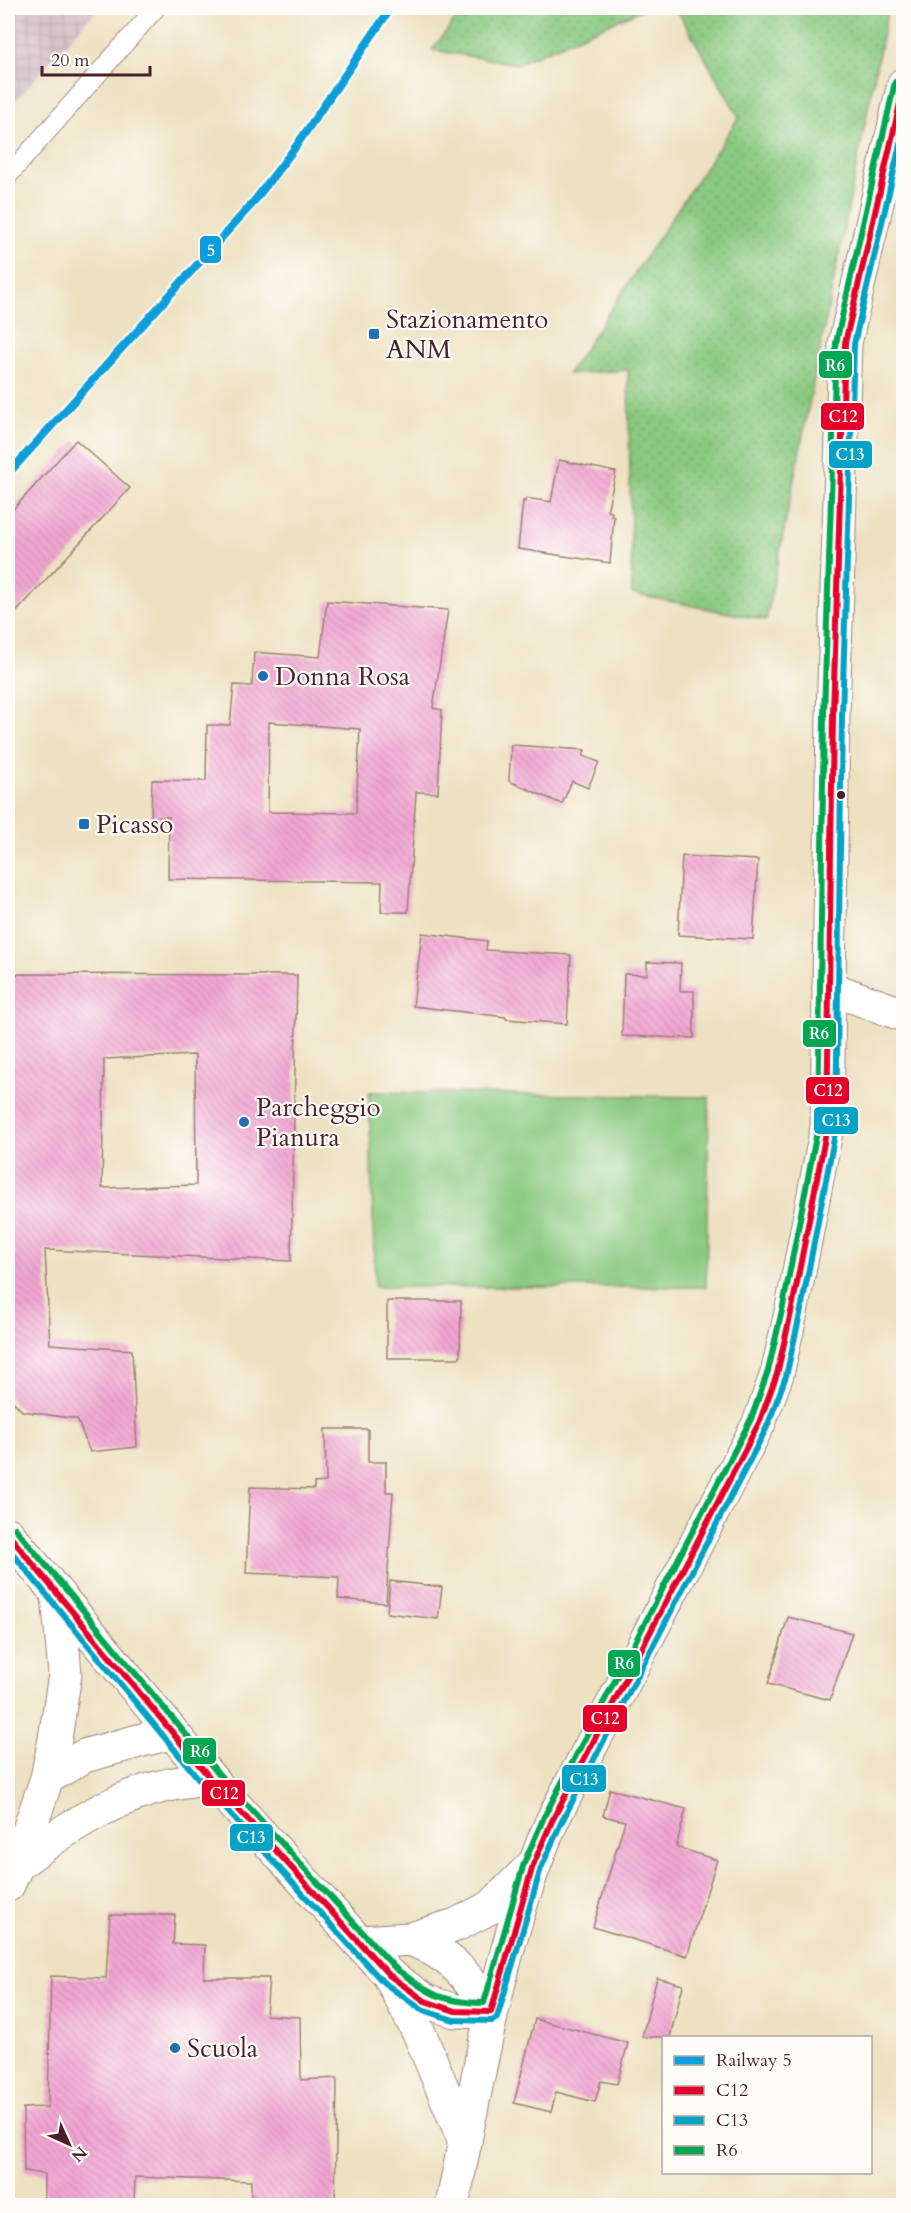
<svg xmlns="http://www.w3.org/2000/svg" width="911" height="2213" viewBox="0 0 911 2213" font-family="Cardo,serif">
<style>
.industrial{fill:url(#industrial-grid)}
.grass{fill:url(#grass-dots);stroke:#6a7456;stroke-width:1.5}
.pitch{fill:#89c980;stroke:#6a7456;stroke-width:1.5}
.building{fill:url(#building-back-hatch);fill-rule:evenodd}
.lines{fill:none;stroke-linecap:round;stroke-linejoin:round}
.service-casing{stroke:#9c8076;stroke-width:20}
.minor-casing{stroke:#9c8076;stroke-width:35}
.tertiary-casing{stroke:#9c8076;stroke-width:35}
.service{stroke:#fff;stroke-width:18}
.minor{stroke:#fff;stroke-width:33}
.tertiary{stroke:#fff;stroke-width:33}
.bus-1-casing{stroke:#fdfcf7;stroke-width:10}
.bus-2-casing{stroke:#fdfcf7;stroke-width:10}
.bus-3-casing{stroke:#fdfcf7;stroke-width:10}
.bus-1{stroke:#e4002b;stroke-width:6}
.bus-2{stroke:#04a2c6;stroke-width:6}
.bus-3{stroke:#00a651;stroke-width:6}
.rail-1-casing{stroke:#fdfcf7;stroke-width:12}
.rail-1{stroke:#0a9eda;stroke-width:8}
.poi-dot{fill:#1f6fb2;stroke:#fdfcf7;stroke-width:2}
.bus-dot{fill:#4a1f2b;stroke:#fdfcf7;stroke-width:2}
.labels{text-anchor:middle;stroke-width:4.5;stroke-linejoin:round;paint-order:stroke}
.poi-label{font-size:26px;fill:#4a1f2b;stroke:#fdfcf7;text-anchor:start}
.line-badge{stroke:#fdfcf7;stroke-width:2}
.badge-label{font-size:16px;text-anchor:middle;font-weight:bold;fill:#fff}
</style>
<defs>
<pattern id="industrial-grid" width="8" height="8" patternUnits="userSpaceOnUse" patternTransform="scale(1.5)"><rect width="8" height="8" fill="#d2bdc6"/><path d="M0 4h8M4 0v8" fill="none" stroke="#b6a2aa"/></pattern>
<pattern id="grass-dots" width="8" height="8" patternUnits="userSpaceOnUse" patternTransform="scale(1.5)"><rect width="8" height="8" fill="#89c980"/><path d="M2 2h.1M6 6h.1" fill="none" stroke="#78ac6f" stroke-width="1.8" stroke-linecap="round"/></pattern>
<pattern id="building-back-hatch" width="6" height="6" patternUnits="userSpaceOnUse" patternTransform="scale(1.5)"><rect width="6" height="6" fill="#f1a6d2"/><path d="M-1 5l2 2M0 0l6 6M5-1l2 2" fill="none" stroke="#d08eb4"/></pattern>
</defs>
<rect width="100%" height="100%" fill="#fdfcf7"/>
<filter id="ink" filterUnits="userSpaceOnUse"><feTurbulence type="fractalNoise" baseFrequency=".0167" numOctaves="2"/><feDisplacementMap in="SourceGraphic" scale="12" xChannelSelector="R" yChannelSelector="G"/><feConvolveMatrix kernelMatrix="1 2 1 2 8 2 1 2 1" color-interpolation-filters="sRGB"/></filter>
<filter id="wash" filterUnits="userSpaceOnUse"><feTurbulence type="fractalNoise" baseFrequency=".008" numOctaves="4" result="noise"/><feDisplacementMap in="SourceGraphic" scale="24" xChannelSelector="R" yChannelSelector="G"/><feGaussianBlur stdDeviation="1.35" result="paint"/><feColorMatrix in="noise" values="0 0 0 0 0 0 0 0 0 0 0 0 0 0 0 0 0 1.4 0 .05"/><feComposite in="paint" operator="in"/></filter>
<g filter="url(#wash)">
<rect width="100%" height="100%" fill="#ede1c1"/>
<path class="industrial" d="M 8,8 L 98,8 L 8,109 Z"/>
<g class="grass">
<path d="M 464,8 L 645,8 L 517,64 L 432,50 Z"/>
<path d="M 676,8 L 888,8 L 766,620 L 632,594 L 628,370 L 568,374 L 739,117 Z"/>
</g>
<path class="pitch" d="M 369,1092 L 709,1097 L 706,1287 L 375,1287 Z"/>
<g id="blocks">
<g class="building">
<path d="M 76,440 L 130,488 L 8,621 L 8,515 Z"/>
<path d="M 559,460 L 616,472 L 607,511 L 612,512 L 611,516 L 614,516 L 610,563 L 518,549 L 523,501 L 525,502 L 526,498 L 551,502 Z"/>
<path d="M 327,601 L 448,610 L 433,708 L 442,710 L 438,793 L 416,792 L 408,912 L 381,912 L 382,882 L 168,879 L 169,817 L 151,817 L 152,780 L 206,781 L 207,725 L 230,725 L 234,685 L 252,686 L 254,652 L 320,657 ZM 269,722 L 360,729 L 356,813 L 268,812 Z"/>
<path d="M 511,745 L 585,750 L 583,756 L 599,762 L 588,788 L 572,781 L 562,804 L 509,781 Z"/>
<path d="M 682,856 L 758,860 L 753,939 L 678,935 Z"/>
<path d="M 422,933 L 487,941 L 486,950 L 571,955 L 567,1024 L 506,1019 L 506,1017 L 413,1006 Z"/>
<path d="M 647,962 L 681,963 L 680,991 L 694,991 L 694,1038 L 622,1036 L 624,974 L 647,975 Z"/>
<path d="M 8,974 L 297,975 L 291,1261 L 45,1250 L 50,1344 L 132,1350 L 137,1447 L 90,1452 L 77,1419 L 22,1411 L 8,1396 ZM 195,1055 L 196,1185 L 102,1188 L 104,1059 Z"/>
<path d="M 387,1301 L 461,1301 L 460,1358 L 387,1358 Z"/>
<path d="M 325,1429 L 368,1429 L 368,1462 L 386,1462 L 386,1492 L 393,1492 L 386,1603 L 338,1599 L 339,1577 L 246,1573 L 250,1487 L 314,1489 L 314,1483 L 326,1482 Z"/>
<path d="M 390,1581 L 442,1587 L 438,1619 L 387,1613 Z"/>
<path d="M 788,1617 L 852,1633 L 830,1700 L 768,1684 Z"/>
<path d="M 610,1789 L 686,1809 L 676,1847 L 717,1860 L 687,1956 L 593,1927 L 625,1821 L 603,1816 Z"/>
<path d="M 110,1915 L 175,1915 L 173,1944 L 205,1945 L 204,1978 L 269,1978 L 266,2015 L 300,2017 L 301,2080 L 337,2078 L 335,2205 L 251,2205 L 251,2181 L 135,2177 L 134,2205 L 44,2205 L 44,2174 L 24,2171 L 23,2108 L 48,2107 L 51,1976 L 106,1978 Z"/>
<path d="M 657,1978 L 683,1985 L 670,2037 L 642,2037 Z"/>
<path d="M 535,2019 L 628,2043 L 617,2084 L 601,2081 L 595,2102 L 556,2092 L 551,2112 L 514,2103 Z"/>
</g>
</g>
</g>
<g filter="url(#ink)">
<use href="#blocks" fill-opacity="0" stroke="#9c8076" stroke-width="1.5"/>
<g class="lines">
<defs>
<path id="service" d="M 8,176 L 156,8"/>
<g id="minor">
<path d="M 829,988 L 904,1015"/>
<path d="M 8,1534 L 210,1778 L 389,1975 L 425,2001 L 455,2011 L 491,2012"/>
<path d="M 47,1778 L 84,1756 L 172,1732"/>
<path d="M 17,1865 C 59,1833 108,1800 160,1787 C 176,1783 194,1781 210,1778"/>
<path d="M 8,1885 L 17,1865 L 47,1778 L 55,1739 L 65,1674 L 58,1595"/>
<path d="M 411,1939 C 454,1957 466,1974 491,2012"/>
<path d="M 359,1942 L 411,1939 L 456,1925 L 491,1907 L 533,1865"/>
<path d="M 391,1979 L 420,2035 L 465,2142"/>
</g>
<path id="tertiary" d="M 452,2206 C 478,2079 500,1940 552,1821 L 759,1423 L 777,1374 L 792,1308 L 827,1127 L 833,715 L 845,343 L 904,84"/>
</defs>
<use href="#service" class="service-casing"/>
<use href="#minor" class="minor-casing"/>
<use href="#tertiary" class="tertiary-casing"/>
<use href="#service" class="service"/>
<use href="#minor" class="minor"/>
<use href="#tertiary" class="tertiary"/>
<defs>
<path id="bus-1" d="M 8,1534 L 210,1778 L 389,1975 L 425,2001 L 455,2011 L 491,2012 L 533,1865 L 552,1821 L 759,1423 L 777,1374 L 792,1308 L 827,1127 L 833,715 L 845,343 L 904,86"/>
<path id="bus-2" d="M 8,1548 L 203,1784 L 383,1982 L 422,2010 L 454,2020 L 492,2021 L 497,2018 L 541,1868 L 560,1825 L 767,1427 L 786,1376 L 801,1310 L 836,1128 L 842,715 L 854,344 L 904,127"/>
<path id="bus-3" d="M 15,1528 L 217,1772 L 395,1968 C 430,1994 440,2002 484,2003 L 524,1863 L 544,1817 L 751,1419 L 768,1371 L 783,1306 L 818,1126 L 824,715 L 836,343 L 895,82"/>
</defs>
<use href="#bus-1" class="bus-1-casing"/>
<use href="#bus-2" class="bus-2-casing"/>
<use href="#bus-3" class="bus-3-casing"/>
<use href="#bus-1" class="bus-1"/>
<use href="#bus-2" class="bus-2"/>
<use href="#bus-3" class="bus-3"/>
<defs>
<path id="rail-1" d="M 8,474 L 252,204 L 294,149 L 391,8"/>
</defs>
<use href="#rail-1" class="rail-1-casing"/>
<use href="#rail-1" class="rail-1"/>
</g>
</g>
<g class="poi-dot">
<rect x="368" y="328" width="12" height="12" rx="3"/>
<circle cx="263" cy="676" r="6"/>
<rect x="78" y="818" width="12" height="12" rx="3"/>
<circle cx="244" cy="1122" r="6"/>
<circle cx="175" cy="2048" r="6"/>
</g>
<circle class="bus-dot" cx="841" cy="795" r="5"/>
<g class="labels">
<g class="poi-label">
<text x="386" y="328">Stazionamento<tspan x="386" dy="30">ANM</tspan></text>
<text x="275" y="685">Donna Rosa</text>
<text x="96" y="833">Picasso</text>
<text x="256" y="1116">Parcheggio<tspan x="256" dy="30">Pianura</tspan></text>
<text x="187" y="2057">Scuola</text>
</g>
</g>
<g class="line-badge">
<rect x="199" y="235" width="23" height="29" rx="6" fill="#0a9eda"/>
<rect x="818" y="350" width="35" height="29" rx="6" fill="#00a651"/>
<rect x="820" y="402" width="45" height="29" rx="6" fill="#e4002b"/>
<rect x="828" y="440" width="45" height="29" rx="6" fill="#04a2c6"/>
<rect x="802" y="1019" width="35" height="29" rx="6" fill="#00a651"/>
<rect x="805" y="1076" width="45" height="29" rx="6" fill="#e4002b"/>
<rect x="813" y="1106" width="46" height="29" rx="6" fill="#04a2c6"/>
<rect x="607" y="1649" width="34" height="29" rx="6" fill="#00a651"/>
<rect x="582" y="1704" width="46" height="29" rx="6" fill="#e4002b"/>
<rect x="182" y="1737" width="35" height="28" rx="6" fill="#00a651"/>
<rect x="561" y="1764" width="46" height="29" rx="6" fill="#04a2c6"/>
<rect x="201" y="1779" width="45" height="28" rx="6" fill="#e4002b"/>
<rect x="229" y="1823" width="45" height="29" rx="6" fill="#04a2c6"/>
</g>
<g class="badge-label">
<text x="211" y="256">5</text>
<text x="835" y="371">R6</text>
<text x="843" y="422">C12</text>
<text x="850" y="460">C13</text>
<text x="819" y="1039">R6</text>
<text x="828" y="1096">C12</text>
<text x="836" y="1126">C13</text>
<text x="624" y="1669">R6</text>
<text x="605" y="1724">C12</text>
<text x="200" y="1757">R6</text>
<text x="584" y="1785">C13</text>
<text x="224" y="1799">C12</text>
<text x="251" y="1843">C13</text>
</g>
<rect width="911" height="2213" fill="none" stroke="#fdfcf7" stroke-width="30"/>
<rect x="662" y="2036" width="210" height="138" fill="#fdfcf7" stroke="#b5a4a5" stroke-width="1.5"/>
<rect x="674" y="2056" width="30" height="9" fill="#0a9eda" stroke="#b5a4a5" stroke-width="1.5"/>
<text x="716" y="2066" font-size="18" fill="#4a1f2b">Railway 5</text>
<rect x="674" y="2086" width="30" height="9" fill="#e4002b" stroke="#b5a4a5" stroke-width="1.5"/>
<text x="716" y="2096" font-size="18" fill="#4a1f2b">C12</text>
<rect x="674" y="2116" width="30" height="9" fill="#04a2c6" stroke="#b5a4a5" stroke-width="1.5"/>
<text x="716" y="2126" font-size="18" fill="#4a1f2b">C13</text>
<rect x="674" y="2146" width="30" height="9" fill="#00a651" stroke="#b5a4a5" stroke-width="1.5"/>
<text x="716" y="2156" font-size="18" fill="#4a1f2b">R6</text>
<g transform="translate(69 2144) rotate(135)" stroke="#fdfcf7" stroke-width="4.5" paint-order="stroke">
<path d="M0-4.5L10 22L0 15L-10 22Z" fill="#4a1f2b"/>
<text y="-9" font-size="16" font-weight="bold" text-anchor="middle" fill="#4a1f2b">N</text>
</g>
<path d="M42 66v9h108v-9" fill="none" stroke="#4a1f2b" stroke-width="3"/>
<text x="51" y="66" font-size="18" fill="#4a1f2b" stroke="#fdfcf7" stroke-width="4.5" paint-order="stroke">20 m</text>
</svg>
